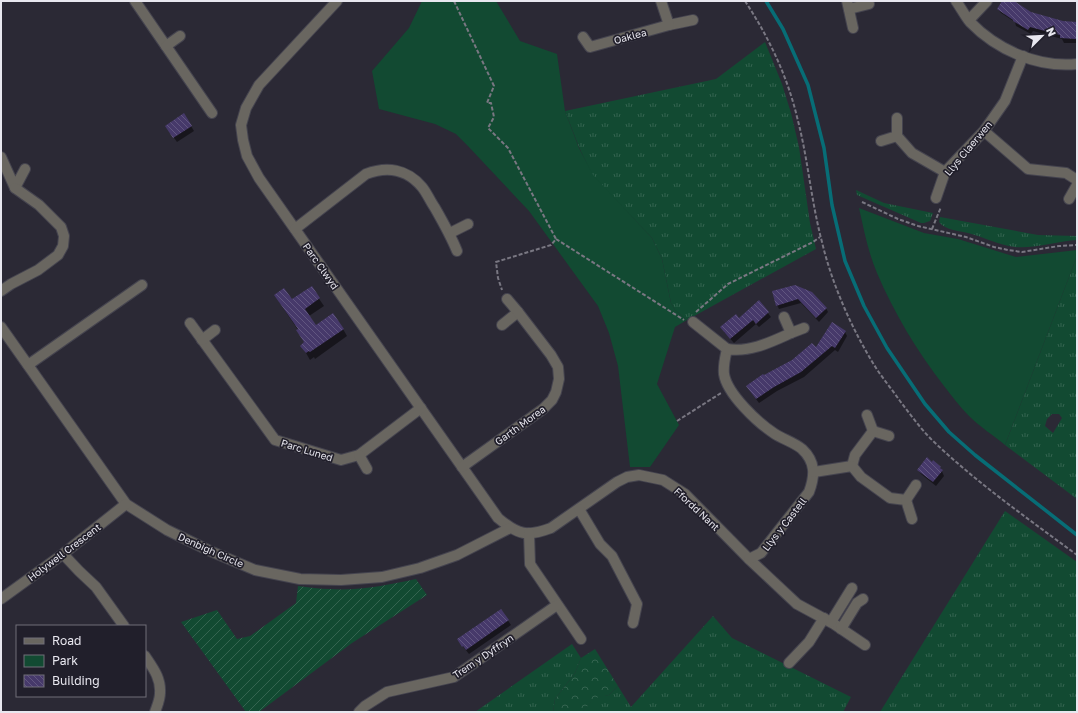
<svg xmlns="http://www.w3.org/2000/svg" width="1078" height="713" viewBox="0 0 1078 713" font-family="'Golos Text',sans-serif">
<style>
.grass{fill:url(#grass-tufts);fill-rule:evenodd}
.forest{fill:url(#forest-crowns)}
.park{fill:#124a32}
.garden{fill:url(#garden-furrows)}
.shadow{fill:#0007}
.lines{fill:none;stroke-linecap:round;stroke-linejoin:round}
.stream{stroke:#076d76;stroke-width:3.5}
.building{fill:url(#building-back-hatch)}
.minor-casing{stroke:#45444f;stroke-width:12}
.path{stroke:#797782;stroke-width:2;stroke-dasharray:4 2;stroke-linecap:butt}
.minor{stroke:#696660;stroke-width:10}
.labels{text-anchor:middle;stroke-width:3.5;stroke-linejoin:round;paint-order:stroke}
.street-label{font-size:10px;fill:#e8e7ef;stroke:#211f2b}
</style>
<defs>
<pattern id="grass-tufts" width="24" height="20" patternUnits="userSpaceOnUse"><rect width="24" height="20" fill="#124a32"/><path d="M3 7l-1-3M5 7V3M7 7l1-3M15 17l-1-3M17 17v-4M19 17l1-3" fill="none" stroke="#346450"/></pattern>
<pattern id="forest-crowns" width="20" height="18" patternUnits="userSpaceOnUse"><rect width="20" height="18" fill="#124a32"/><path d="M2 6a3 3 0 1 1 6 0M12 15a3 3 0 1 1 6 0" fill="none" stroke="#346450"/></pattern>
<pattern id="garden-furrows" width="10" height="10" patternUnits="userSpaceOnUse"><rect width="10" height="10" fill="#124a32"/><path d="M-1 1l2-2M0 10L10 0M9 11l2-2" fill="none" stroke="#346450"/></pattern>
<pattern id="building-back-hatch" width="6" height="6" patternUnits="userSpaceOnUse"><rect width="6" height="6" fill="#46396a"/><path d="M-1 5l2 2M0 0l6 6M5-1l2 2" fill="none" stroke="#615680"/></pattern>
</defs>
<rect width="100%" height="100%" fill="#2b2935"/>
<g class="grass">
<path d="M 765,42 L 782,84 L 791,113 L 799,147 L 810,223 L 816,249 L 687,320 L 675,310 L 671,303 L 662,259 L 652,238 L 592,175 L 579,147 L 565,111 L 716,79 Z"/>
<path d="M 856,190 L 884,203 L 933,213 L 930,221 L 924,223 L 921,223 L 857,195 Z"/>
<path d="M 940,217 L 1038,235 L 1077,236 L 1077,240 C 1058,241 1034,249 1015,247 C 998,245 984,237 968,233 C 959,231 945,230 939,222 Z"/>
<path d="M 1077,256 L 1077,499 L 1005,445 ZM 1052,414 L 1059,414 L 1062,418 L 1053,433 L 1045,426 L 1047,419 Z"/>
<path d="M 1005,511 L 1077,562 L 1077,712 L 880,712 Z"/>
<path d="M 713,616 L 732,638 L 851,697 L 843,712 L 582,712 L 595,697 L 609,695 L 618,686 L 631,707 Z"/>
<path d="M 572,644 L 581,658 L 575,673 L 555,699 L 553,712 L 475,712 Z"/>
</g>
<path class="forest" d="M 595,649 L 618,686 L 609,695 L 595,698 L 582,712 L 553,712 L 555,699 L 575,673 L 581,658 Z"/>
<g class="park">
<path d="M 422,1 L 496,1 L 520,41 L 557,54 L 565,111 L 579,148 L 593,175 L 652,238 L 662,259 L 671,303 L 675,310 L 687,320 L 675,327 L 657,384 L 679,425 L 650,467 L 630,467 L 618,366 L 609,333 L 598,306 L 529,211 L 467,145 L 456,134 L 435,124 L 379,109 L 372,71 L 409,28 Z"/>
<path d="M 859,208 L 924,233 L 958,239 L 1016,257 L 1077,250 L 1077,256 L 1005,445 C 993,435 980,427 969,416 C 960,407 952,396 944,386 C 917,351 894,313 877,273 C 868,252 864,230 859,208 Z"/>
</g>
<path class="garden" d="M 416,579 L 427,595 L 352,643 L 259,712 L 246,712 L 181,622 L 217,610 L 237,639 L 250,636 L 296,603 L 298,586 C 309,587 319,589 329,589 C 359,591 388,585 416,579 Z"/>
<g class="shadow">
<path d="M 1004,1 L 1012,1 L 1031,13 L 1063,22 L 1077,23 L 1077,43 L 1064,43 L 1062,39 L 1033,31 L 1031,34 L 1016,26 L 1015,22 L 1001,13 L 998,9 Z"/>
<path d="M 191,126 L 194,131 L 177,142 L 169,131 Z"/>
<path d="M 795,286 L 826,308 L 828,312 L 819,322 L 801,303 L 779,309 L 777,305 Z"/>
<path d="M 311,287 L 324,306 L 309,316 L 316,326 L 343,329 L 347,336 L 315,359 L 314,357 L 310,360 L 302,346 L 305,343 L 298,330 L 279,302 L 292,301 Z"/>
<path d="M 759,302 L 771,317 L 759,327 L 756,324 L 734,343 L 724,332 Z"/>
<path d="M 845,332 L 847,336 L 838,352 L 835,350 L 804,377 L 777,391 L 759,403 L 750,391 L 764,376 Z"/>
<path d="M 932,463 L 940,467 L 944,476 L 936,486 L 921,474 L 918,470 Z"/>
<path d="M 501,610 L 511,625 L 469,654 L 461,644 Z"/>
</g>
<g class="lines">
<path class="stream" d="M 766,1 L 783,29 L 808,85 L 824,148 L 832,205 L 845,261 L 864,306 L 887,348 L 925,404 L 949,432 L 975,455 L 1077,535"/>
</g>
<g class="building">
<path d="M 1002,1 L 1014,1 L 1031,12 L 1063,21 L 1077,22 L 1076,39 L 1060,38 L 1060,35 L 1030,27 L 1028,30 L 1013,21 L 1013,20 L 997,9 Z"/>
<path d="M 184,113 L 192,126 L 173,138 L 165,126 Z"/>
<path d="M 795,285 L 812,292 L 827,308 L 816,318 L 798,299 L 776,306 L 772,291 Z"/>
<path d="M 312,286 L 320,298 L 305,309 L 316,325 L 333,313 L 344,329 L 310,352 L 309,351 L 306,353 L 300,346 L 304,342 L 296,330 L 298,329 L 274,295 L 284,288 L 292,299 Z"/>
<path d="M 759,300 L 769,312 L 756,324 L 753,320 L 730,339 L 720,327 L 736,314 L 739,318 Z"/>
<path d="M 832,322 L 846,331 L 835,348 L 832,346 L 801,372 L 774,387 L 756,399 L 746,386 L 763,374 L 764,375 L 792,360 L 812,343 L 816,347 Z"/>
<path d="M 927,457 L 932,462 L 933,460 L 941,467 L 940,468 L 943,470 L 933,482 L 917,470 Z"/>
<path d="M 501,609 L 509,620 L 466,650 L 463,646 L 462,647 L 457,639 Z"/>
</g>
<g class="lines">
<defs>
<g id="minor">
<path d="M 135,1 L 212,113"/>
<path d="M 337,1 L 259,85 L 246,108 L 241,125 L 243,140 L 247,156 L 259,178 L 498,518 C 518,535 527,537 551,528 L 617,482 L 627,477 L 639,475 L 663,480 L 685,494 L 749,559 L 797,604 L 834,624 L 865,645"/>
<path d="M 847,1 L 853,28"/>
<path d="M 956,1 C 961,8 965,16 970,22 C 997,50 1038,68 1077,64"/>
<path d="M 849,9 L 869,4"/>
<path d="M 969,20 L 987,1"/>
<path d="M 669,25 L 693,20"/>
<path d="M 583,37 L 590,47 L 669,25 L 661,1"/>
<path d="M 166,46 L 180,36"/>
<path d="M 984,131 L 1028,169 L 1066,173 L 1077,180"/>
<path d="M 897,136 L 912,153 L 945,172"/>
<path d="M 881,141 L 897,136 L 897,118"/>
<path d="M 1,157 L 15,188 L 25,169"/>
<path d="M 936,198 L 945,172 L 984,131 L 1005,101 L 1023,56"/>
<path d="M 1069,199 L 1077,185"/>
<path d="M 295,229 L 366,174 C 387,166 407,169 422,187 C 427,193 430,201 435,208 C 443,222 451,236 457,251"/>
<path d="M 450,233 L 468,224"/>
<path d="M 1,291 L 11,284 L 38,270 L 58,255 L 63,246 L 64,236 L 61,227 L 39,205 L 15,188"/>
<path d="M 693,322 L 727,349 C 725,358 723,365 724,374 C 727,394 758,423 775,434 C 783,439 795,443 802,449 C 816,462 815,476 809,492 L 761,553 L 749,559"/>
<path d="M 190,323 L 275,440 L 341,460 L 359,455 L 421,408"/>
<path d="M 502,325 L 518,312"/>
<path d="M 1,327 L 126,504 L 167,530 L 210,551 L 255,570 L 300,579 L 341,580 L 382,577 L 420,568 L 457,555 L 510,528"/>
<path d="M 791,333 L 804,328"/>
<path d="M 202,340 L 215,330"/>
<path d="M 727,349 C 749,353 771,342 791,333 L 784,317"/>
<path d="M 28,365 L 142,285"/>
<path d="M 873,431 L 889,436"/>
<path d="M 359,455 L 367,469"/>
<path d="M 852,466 L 855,455 L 873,431 L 867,415"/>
<path d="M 462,467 L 543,409 L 552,400 L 556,392 L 559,379 L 558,367 L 551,355 L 518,312 L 507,299"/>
<path d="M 814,472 L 852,466 L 861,477 L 890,498 L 906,500 L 912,519"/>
<path d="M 906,500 L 916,485"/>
<path d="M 579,509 L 600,544 L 612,556 L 637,604 L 633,623"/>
<path d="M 529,533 L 530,564 L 581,639"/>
<path d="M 63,554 L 79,571 L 96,587 L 124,626"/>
<path d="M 1,599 L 63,554 L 126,504"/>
<path d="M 831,622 L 852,588"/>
<path d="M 841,629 L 857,603 L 863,599"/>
<path d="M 145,656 C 153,668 161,678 160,693 C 160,700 157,706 155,712"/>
<path d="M 789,663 L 809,642 L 824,618"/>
<path d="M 359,712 L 365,706 L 387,692 L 454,677 L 557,605"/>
</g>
</defs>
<use href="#minor" class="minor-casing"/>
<g class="path">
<path d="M 454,1 L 494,86 L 487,103 L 491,103 L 494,117 L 488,128 L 508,148 L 556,239 L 551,245 L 496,262 L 498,278 L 502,290"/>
<path d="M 745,1 C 768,36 787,75 797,117 C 808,158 811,201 822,242 C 832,285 854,334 878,371 C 885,381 893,391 900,401 C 910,414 920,428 932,440 C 977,483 1027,518 1077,555"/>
<path d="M 862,202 L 898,219 L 918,226 L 966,237 L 994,247 L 1008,250 L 1022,252 L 1059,246 L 1077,245"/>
<path d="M 932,229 L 941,207"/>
<path d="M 556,239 L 684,320"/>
<path d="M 696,312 L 728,284 L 813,242 L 820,237"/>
<path d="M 677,421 L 721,393"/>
</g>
<use href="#minor" class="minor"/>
</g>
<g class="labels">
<g class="street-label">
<text transform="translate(630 36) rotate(-15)" y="4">Oaklea</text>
<text transform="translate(968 148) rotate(-50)" y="4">Llys Claerwen</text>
<text transform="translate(321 266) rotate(55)" y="4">Parc Clwyd</text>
<text transform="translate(520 425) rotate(-36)" y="4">Garth Morea</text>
<text transform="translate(307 450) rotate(17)" y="4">Parc Luned</text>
<text transform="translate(697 509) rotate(43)" y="4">Ffordd Nant</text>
<text transform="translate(784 524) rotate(-52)" y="4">Llys y Castell</text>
<text transform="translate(211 550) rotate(24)" y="4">Denbigh Circle</text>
<text transform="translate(64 552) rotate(-37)" y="4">Holywell Crescent</text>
<text transform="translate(483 656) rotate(-34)" y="4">Trem y Dyffryn</text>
</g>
</g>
<rect width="1078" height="713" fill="none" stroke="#e8e7ef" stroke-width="4"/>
<rect x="16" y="625" width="130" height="72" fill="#211f2b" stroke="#716f79"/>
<rect x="24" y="638" width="20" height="6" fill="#696660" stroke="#716f79"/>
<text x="52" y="645" font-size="12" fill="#e8e7ef">Road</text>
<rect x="24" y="655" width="20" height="12" fill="#124a32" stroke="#716f79"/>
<text x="52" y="665" font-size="12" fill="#e8e7ef">Park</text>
<rect x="24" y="675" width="20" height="12" fill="url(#building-back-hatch)" stroke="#716f79"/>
<text x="52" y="685" font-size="12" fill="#e8e7ef">Building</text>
<g transform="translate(1042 36) rotate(66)" stroke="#211f2b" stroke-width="3" paint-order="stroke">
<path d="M0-3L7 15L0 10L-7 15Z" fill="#e8e7ef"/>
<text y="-6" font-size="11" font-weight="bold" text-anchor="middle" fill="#e8e7ef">N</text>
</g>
</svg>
